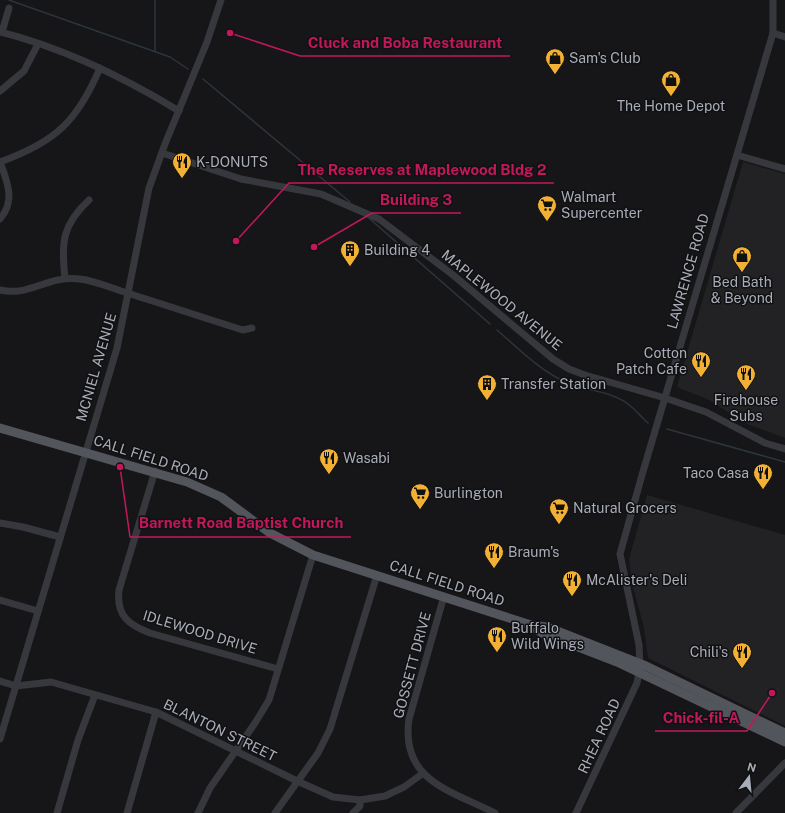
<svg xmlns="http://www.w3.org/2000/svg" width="785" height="813" viewBox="0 0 785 813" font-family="'Public Sans',sans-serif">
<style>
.built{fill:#222225}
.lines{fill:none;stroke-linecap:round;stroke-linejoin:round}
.stream{stroke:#2c353c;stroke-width:1.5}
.minor{stroke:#37383d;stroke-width:7}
.major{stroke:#53555c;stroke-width:9}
.labels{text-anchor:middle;stroke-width:3;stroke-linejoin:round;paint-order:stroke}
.poi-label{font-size:14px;fill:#a8adb8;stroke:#111113;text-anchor:start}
.street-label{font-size:14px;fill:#a8adb8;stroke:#111113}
.leader{fill:none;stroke:#c2185b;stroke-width:1.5}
.callout-dot{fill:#c2185b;stroke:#111113;stroke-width:1.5}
.callout-label{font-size:15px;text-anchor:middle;font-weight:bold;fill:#c2185b;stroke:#111113;stroke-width:3;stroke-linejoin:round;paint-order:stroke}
</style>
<rect width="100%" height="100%" fill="#161618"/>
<g class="built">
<path d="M 743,162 L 785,174 L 785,438 L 747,424 L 709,400 L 677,387 Z"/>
<path d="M 647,495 L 785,535 L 785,726 L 648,658 L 644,628 L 632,583 L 629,559 Z"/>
</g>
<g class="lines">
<g class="stream">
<path d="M 9,0 L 170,57 L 188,69"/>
<path d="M 155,0 L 155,51"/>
<path d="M 203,79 L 350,202"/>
<path d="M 370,219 L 490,324"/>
<path d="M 497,330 C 518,348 541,372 568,383 C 587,391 611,391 628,404 C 635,409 641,417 648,423"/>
<path d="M 667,429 L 785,462"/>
</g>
<g class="minor">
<path d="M 0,32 C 64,48 123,77 179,111"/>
<path d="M 2,32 L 9,8"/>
<path d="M 773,33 L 785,37"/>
<path d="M 0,91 L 24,71 L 38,44"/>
<path d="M 162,153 L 241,179 L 321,194 L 379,219 L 453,275 L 553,359 L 569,369 L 585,375 L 665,398 L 706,412 L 765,443 L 785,449"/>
<path d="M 737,155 L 785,169"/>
<path d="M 0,162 C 55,142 77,122 100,68"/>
<path d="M 0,219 C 16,201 7,181 0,162"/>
<path d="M 65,278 C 61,243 62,225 89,200"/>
<path d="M 0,290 C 30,297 47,275 80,279 C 96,281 111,288 127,293 C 166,305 204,318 243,330 L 252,328"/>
<path d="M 155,471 L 119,590 C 116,616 129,625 150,633 L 278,669"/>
<path d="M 0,523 L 23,527 L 60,537"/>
<path d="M 444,596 L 409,719 C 400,781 452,791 495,813"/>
<path d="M 0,600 L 38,611"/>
<path d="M 0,681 L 16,686 L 51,682 L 156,712 L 297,781 L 333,797 L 360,800 L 385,796 L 404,787 L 422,774"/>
<path d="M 0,739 L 117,348 L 149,188 L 165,144 L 207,42 L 221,0"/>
<path d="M 57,813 L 78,740 L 95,695"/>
<path d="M 127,813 L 156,712"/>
<path d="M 198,813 L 210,788 L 255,723 L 269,700 L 313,555"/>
<path d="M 275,813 L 318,753 L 330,729 L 377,575"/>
<path d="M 353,813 L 360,806 L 360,800"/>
<path d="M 576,813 L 637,683 L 640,667 L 639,645 L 620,554 L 642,475 L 773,33 L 773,0"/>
<path d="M 736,813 L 785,763"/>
</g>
<g class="major">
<path d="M 0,428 L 187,482 L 221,497 L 270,533 L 313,555 L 531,625 L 547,627 L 646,666 L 785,733"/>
<path d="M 532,626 L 542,633 L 617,662 L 785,742"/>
</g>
</g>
<defs>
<symbol id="shop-pin" viewBox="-11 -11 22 30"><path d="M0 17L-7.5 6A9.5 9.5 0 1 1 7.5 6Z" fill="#f2b134" stroke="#111113"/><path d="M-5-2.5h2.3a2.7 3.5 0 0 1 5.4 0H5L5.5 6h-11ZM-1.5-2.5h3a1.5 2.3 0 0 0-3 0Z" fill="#111"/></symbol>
<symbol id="restaurant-pin" viewBox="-11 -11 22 30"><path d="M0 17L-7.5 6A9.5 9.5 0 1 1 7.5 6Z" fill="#f2b134" stroke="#111113"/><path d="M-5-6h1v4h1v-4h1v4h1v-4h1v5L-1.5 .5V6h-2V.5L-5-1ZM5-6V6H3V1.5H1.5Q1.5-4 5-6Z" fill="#111"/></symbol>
<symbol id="supermarket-pin" viewBox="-11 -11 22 30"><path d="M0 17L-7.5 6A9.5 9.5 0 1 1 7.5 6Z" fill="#f2b134" stroke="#111113"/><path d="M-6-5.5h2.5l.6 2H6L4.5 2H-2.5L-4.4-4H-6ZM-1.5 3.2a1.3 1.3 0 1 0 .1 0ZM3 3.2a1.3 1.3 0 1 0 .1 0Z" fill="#111"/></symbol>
<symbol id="building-pin" viewBox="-11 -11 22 30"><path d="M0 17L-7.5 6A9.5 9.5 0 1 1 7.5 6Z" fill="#f2b134" stroke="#111113"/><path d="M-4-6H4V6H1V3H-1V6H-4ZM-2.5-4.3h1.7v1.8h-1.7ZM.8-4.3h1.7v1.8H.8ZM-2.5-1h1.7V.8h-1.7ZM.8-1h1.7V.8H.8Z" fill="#111"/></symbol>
</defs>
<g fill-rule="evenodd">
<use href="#shop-pin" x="544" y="47" width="22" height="30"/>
<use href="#shop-pin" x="660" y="69" width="22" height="30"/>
<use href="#restaurant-pin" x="171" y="151" width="22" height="30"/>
<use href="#supermarket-pin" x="536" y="194" width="22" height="30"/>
<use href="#building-pin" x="339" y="239" width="22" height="30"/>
<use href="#shop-pin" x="731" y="245" width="22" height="30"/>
<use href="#restaurant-pin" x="690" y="350" width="22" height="30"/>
<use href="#restaurant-pin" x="735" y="363" width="22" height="30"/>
<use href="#building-pin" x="476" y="373" width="22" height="30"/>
<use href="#restaurant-pin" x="318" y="447" width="22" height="30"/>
<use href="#restaurant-pin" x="752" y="462" width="22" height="30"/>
<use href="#supermarket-pin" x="409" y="482" width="22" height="30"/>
<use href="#supermarket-pin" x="548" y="497" width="22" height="30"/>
<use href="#restaurant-pin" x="483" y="541" width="22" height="30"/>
<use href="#restaurant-pin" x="561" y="569" width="22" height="30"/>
<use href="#restaurant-pin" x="486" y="625" width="22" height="30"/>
<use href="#restaurant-pin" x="731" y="641" width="22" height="30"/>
</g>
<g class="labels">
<g class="poi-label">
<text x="569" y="63">Sam's Club</text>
<text x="671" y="111" text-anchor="middle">The Home Depot</text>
<text x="196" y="167">K-DONUTS</text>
<text x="561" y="202">Walmart<tspan x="561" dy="16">Supercenter</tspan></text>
<text x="364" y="255">Building 4</text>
<text x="742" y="287" text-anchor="middle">Bed Bath<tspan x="742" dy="16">&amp; Beyond</tspan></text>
<text x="687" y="358" text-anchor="end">Cotton<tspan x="687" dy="16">Patch Cafe</tspan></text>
<text x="501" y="389">Transfer Station</text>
<text x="746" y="405" text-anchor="middle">Firehouse<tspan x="746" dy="16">Subs</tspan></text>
<text x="343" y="463">Wasabi</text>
<text x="749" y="478" text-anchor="end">Taco Casa</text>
<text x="434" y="498">Burlington</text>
<text x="573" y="513">Natural Grocers</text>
<text x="508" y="557">Braum's</text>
<text x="586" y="585">McAlister's Deli</text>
<text x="511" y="633">Buffalo<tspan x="511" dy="16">Wild Wings</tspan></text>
<text x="728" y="657" text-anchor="end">Chili's</text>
</g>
<g class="street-label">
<text transform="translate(688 271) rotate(-74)" y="5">LAWRENCE ROAD</text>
<text transform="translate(502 300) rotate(39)" y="5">MAPLEWOOD AVENUE</text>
<text transform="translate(96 367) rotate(-74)" y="5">MCNIEL AVENUE</text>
<text transform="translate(151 458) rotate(18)" y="5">CALL FIELD ROAD</text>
<text transform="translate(447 583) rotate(18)" y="5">CALL FIELD ROAD</text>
<text transform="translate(200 632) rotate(17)" y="5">IDLEWOOD DRIVE</text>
<text transform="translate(412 665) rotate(-75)" y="5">GOSSETT DRIVE</text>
<text transform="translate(220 730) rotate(26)" y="5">BLANTON STREET</text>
<text transform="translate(599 736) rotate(-65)" y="5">RHEA ROAD</text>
</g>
</g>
<path class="leader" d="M230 33L300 56H510M236 241L289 183H554M314 247L372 213H461M120 467L130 537H351M772 693L747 731H655"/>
<g class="callout-dot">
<circle cx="230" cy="33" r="4"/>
<circle cx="236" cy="241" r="4"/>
<circle cx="314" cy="247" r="4"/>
<circle cx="120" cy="467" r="4"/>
<circle cx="772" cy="693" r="4"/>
</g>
<g class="callout-label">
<text x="405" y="48">Cluck and Boba Restaurant</text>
<text x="422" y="175">The Reserves at Maplewood Bldg 2</text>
<text x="416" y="205">Building 3</text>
<text x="241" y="528">Barnett Road Baptist Church</text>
<text x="701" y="723">Chick-fil-A</text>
</g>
<g transform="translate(749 777) rotate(16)" stroke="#111113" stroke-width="3" paint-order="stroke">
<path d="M0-3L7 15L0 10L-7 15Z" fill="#a8adb8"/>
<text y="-6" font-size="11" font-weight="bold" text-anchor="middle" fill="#a8adb8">N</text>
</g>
</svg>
